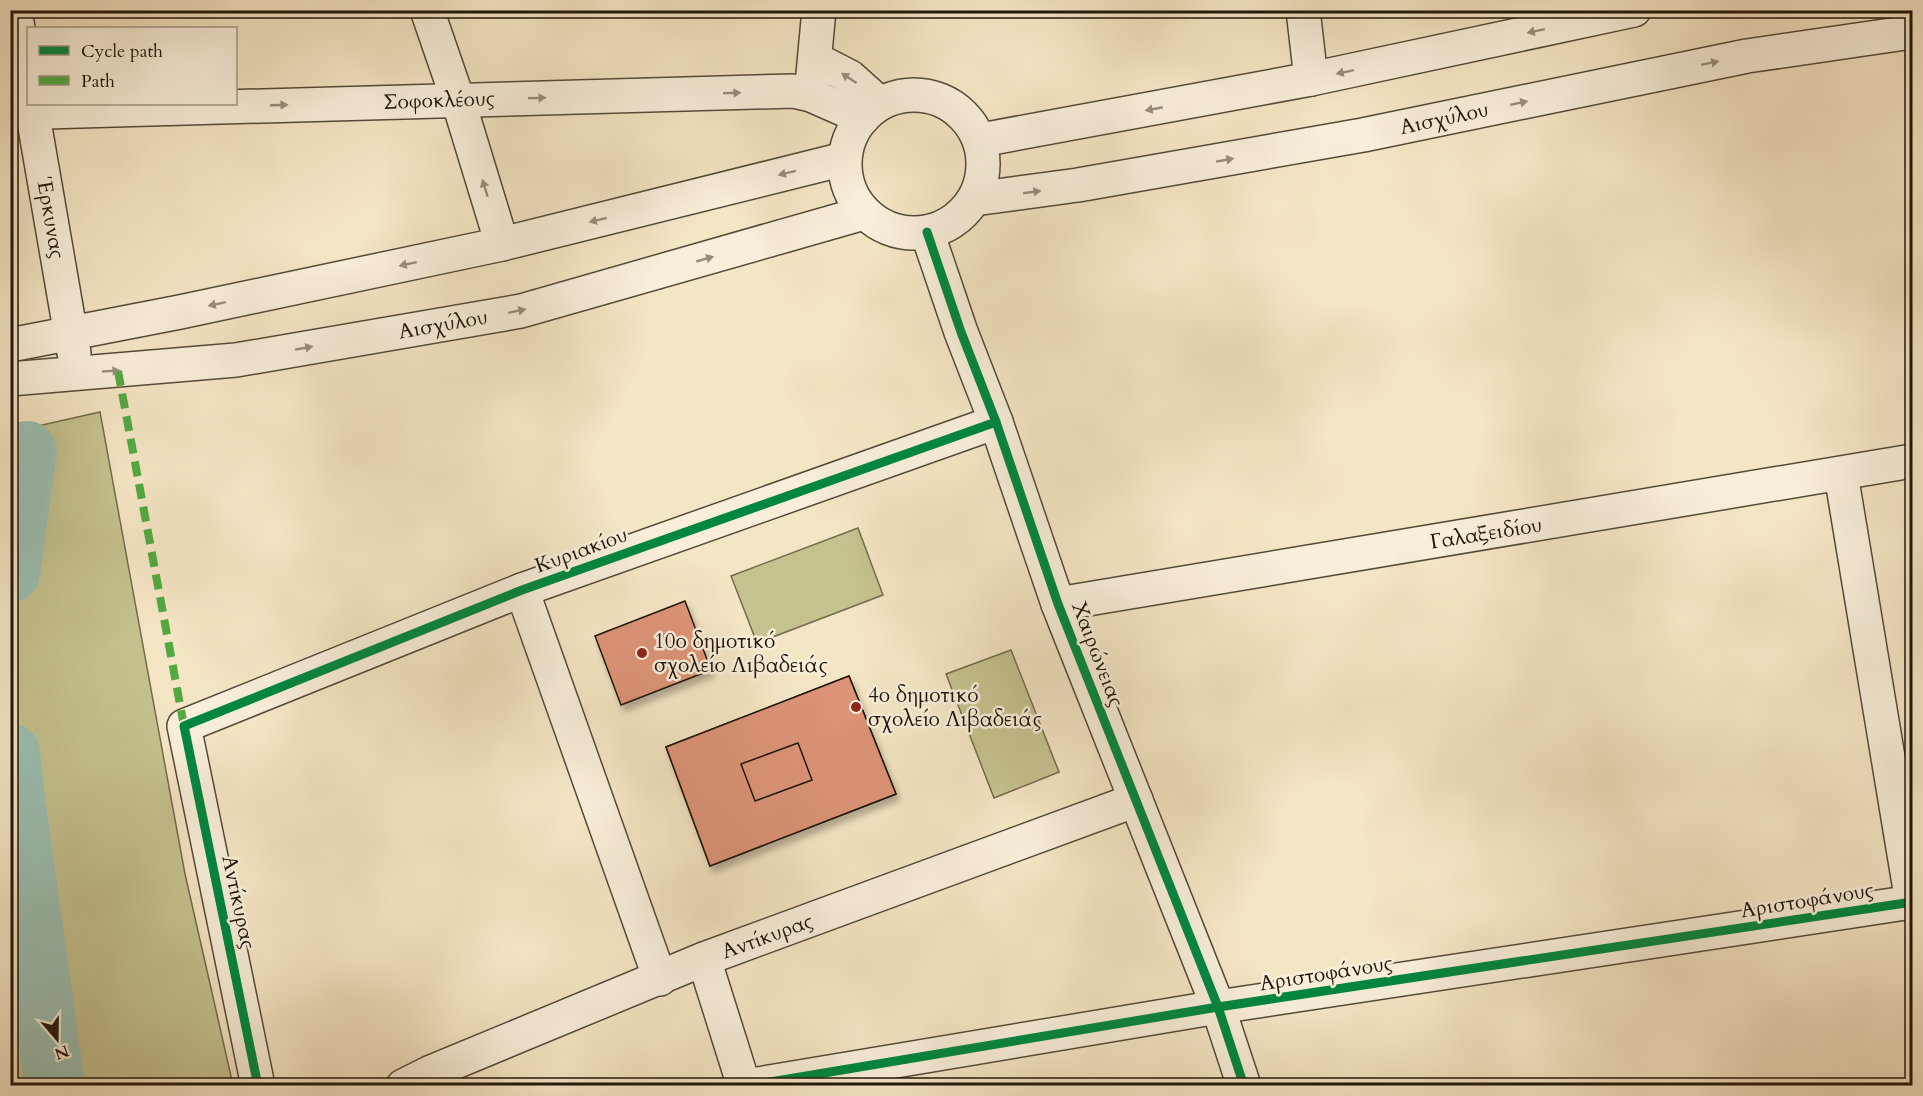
<svg xmlns="http://www.w3.org/2000/svg" width="1923" height="1096" viewBox="0 0 1923 1096" font-family="Cardo,serif">
<style>
.green{fill:#c4c28f;stroke:#726c4c;stroke-width:1.5}
.lines{fill:none;stroke-linecap:round;stroke-linejoin:round}
.river{stroke:#9cbfb2;stroke-width:60}
.building{fill:#dc9377;stroke:#1f1609;stroke-width:1.5;fill-rule:evenodd;filter:url(#shadow)}
.street-casing{stroke:#544a38;stroke-width:36}
.street{stroke:#f8eed9;stroke-width:33}
.quiet{stroke:#52a941;stroke-width:8;stroke-dasharray:15 8;stroke-linecap:butt}
.cycleway-casing{stroke:#f8eed9;stroke-width:13}
.cycleway{stroke:#00873e;stroke-width:9}
.oneway{fill:#968d7b}
.poi-dot{fill:#8f2418;stroke:#f8eed9;stroke-width:2}
.labels{text-anchor:middle;stroke-width:5;stroke-linejoin:round;paint-order:stroke}
.street-label{font-size:21px;fill:#1f1609;stroke:#f8eed9}
.poi-label{font-size:21px;fill:#1f1609;stroke:#f8eed9;text-anchor:start}
</style>
<defs>
<filter id="shadow"><feDropShadow dx="3.5" dy="6" stdDeviation="3" flood-color="#0004"/></filter>
</defs>
<rect width="100%" height="100%" fill="#f4e5c4"/>
<filter id="stains"><feTurbulence type="fractalNoise" baseFrequency=".00333" numOctaves="4"/><feColorMatrix values="0 0 0 0 .2 0 0 0 0 .09 0 0 0 0 .02 0 0 0 .5 -.17"/></filter>
<radialGradient id="worn" r=".72"><stop offset=".6" stop-color="#630" stop-opacity="0"/><stop offset="1" stop-color="#630" stop-opacity=".3"/></radialGradient>
<g class="green">
<path d="M 100,412 L 185,874 L 233,1085 L 11,1085 L 11,432 Z"/>
<path d="M 858,528 L 883,595 L 757,643 L 731,576 Z"/>
<path d="M 1011,650 L 1059,772 L 994,798 L 946,674 Z"/>
</g>
<g class="lines">
<g class="river">
<path d="M 10,573 L 27,451"/>
<path d="M 10,753 L 15,800 L 55,1086"/>
</g>
</g>
<g class="building">
<path d="M 685,601 L 711,670 L 621,705 L 595,636 Z"/>
<path d="M 849,676 L 896,794 L 710,866 L 666,747 ZM 798,743 L 812,780 L 755,801 L 741,764 Z"/>
<path d="M 849,676 L 896,794 L 710,866 L 666,747 Z"/>
<path d="M 798,743 L 812,780 L 755,801 L 741,764 Z"/>
</g>
<g class="lines">
<defs>
<g id="street">
<path d="M 15,10 L 28,89"/>
<path d="M 427,10 L 458,100 L 502,244"/>
<path d="M 1303,10 L 1311,79"/>
<path d="M 815,59 L 850,77 L 879,103"/>
<circle cx="914" cy="164" r="69"/>
<path d="M 811,95 L 819,10"/>
<path d="M 31,104 L 74,353"/>
<path d="M 10,113 L 793,91 L 811,95 L 863,118"/>
<path d="M 981,140 L 1311,79 L 1634,10"/>
<path d="M 974,199 L 1078,185 L 1363,135 L 1747,56 L 1912,32"/>
<path d="M 927,232 L 961,332 L 996,422 L 1058,604 L 1218,1007 L 1244,1086"/>
<path d="M 10,345 L 180,312 L 502,244 L 844,159"/>
<path d="M 10,379 L 236,360 L 521,311 L 864,213"/>
<path d="M 1841,474 L 1912,902"/>
<path d="M 522,590 L 660,979"/>
<path d="M 1058,604 L 1912,461"/>
<path d="M 704,959 L 744,1086"/>
<path d="M 258,1086 L 184,726 L 522,590 L 996,422"/>
<path d="M 403,1086 L 429,1073 L 704,959 L 1136,800"/>
<path d="M 746,1086 L 1218,1007 L 1912,902"/>
</g>
</defs>
<use href="#street" class="street-casing"/>
<use href="#street" class="street"/>
<path class="quiet" d="M 118,371 L 184,726"/>
<defs>
<g id="cycleway">
<path d="M 927,232 L 961,332 L 996,422 L 1058,604 L 1218,1007 L 1244,1086"/>
<path d="M 258,1086 L 184,726 L 522,590 L 996,422"/>
<path d="M 746,1086 L 1218,1007 L 1912,902"/>
</g>
</defs>
<use href="#cycleway" class="cycleway-casing"/>
<use href="#cycleway" class="cycleway"/>
</g>
<defs><path id="oneway-solid" d="M-6-.8H1V-3.2L6.5 0L1 3.2V.8H-6Z" transform="scale(1.5)"/></defs>
<g class="oneway">
<use href="#oneway-solid" transform="translate(1536 31) rotate(168)"/>
<use href="#oneway-solid" transform="translate(1710 63) rotate(-12)"/>
<use href="#oneway-solid" transform="translate(1345 72) rotate(168)"/>
<use href="#oneway-solid" transform="translate(849 78) rotate(-147)"/>
<use href="#oneway-solid" transform="translate(732 93) rotate(-1)"/>
<use href="#oneway-solid" transform="translate(537 98) rotate(-1)"/>
<use href="#oneway-solid" transform="translate(1519 103) rotate(-12)"/>
<use href="#oneway-solid" transform="translate(279 105) rotate(-2)"/>
<use href="#oneway-solid" transform="translate(1154 109) rotate(169)"/>
<use href="#oneway-solid" transform="translate(1225 160) rotate(-10)"/>
<use href="#oneway-solid" transform="translate(787 173) rotate(166)"/>
<use href="#oneway-solid" transform="translate(485 188) rotate(-107)"/>
<use href="#oneway-solid" transform="translate(1032 192) rotate(-8)"/>
<use href="#oneway-solid" transform="translate(598 220) rotate(166)"/>
<use href="#oneway-solid" transform="translate(705 259) rotate(-16)"/>
<use href="#oneway-solid" transform="translate(408 264) rotate(168)"/>
<use href="#oneway-solid" transform="translate(217 304) rotate(168)"/>
<use href="#oneway-solid" transform="translate(517 311) rotate(-12)"/>
<use href="#oneway-solid" transform="translate(304 348) rotate(-10)"/>
<use href="#oneway-solid" transform="translate(111 371) rotate(-3)"/>
</g>
<g class="poi-dot">
<circle cx="642" cy="653" r="6"/>
<circle cx="856" cy="707" r="6"/>
</g>
<g class="labels">
<g class="street-label">
<text transform="translate(439 100) rotate(-2)" y="7">Σοφοκλέους</text>
<text transform="translate(1444 118) rotate(-12)" y="7">Αισχύλου</text>
<text transform="translate(51 218) rotate(80)" y="7">Έρκυνας</text>
<text transform="translate(443 324) rotate(-10)" y="7">Αισχύλου</text>
<text transform="translate(1486 533) rotate(-9)" y="7">Γαλαξειδίου</text>
<text transform="translate(581 550) rotate(-20)" y="7">Κυριακίου</text>
<text transform="translate(1098 654) rotate(69)" y="7">Χαιρώνειας</text>
<text transform="translate(1807 900) rotate(-9)" y="7">Αριστοφάνους</text>
<text transform="translate(239 902) rotate(78)" y="7">Αντίκυρας</text>
<text transform="translate(767 936) rotate(-20)" y="7">Αντίκυρας</text>
<text transform="translate(1326 973) rotate(-9)" y="7">Αριστοφάνους</text>
</g>
<g class="poi-label">
<text x="654" y="648">10ο δημοτικό<tspan x="654" dy="24">σχολείο Λιβαδειάς</tspan></text>
<text x="868" y="702">4ο δημοτικό<tspan x="868" dy="24">σχολείο Λιβαδειάς</tspan></text>
</g>
</g>
<rect width="1923" height="1096" fill="none" stroke="#f4e5c4" stroke-width="36"/>
<rect x="12" y="12" width="1899" height="1072" fill="none" stroke="#1f1609" stroke-width="3"/>
<rect x="18" y="18" width="1887" height="1060" fill="none" stroke="#1f1609" stroke-width="1.5"/>
<rect x="27" y="27" width="210" height="78" fill="#f8eed9" stroke="#a19886" stroke-width="1.5"/>
<rect x="39" y="46" width="30" height="9" fill="#00873e" stroke="#a19886" stroke-width="1.5"/>
<text x="81" y="57" font-size="18" fill="#1f1609">Cycle path</text>
<rect x="39" y="76" width="30" height="9" fill="#52a941" stroke="#a19886" stroke-width="1.5"/>
<text x="81" y="87" font-size="18" fill="#1f1609">Path</text>
<g transform="translate(57 1039) rotate(160)" stroke="#f8eed9" stroke-width="4.5" paint-order="stroke">
<path d="M0-4.5L10 22L0 15L-10 22Z" fill="#1f1609"/>
<text y="-9" font-size="16" font-weight="bold" text-anchor="middle" fill="#1f1609">N</text>
</g>
<rect width="100%" height="100%" filter="url(#stains)"/>
<rect width="100%" height="100%" fill="url(#worn)"/>
</svg>
